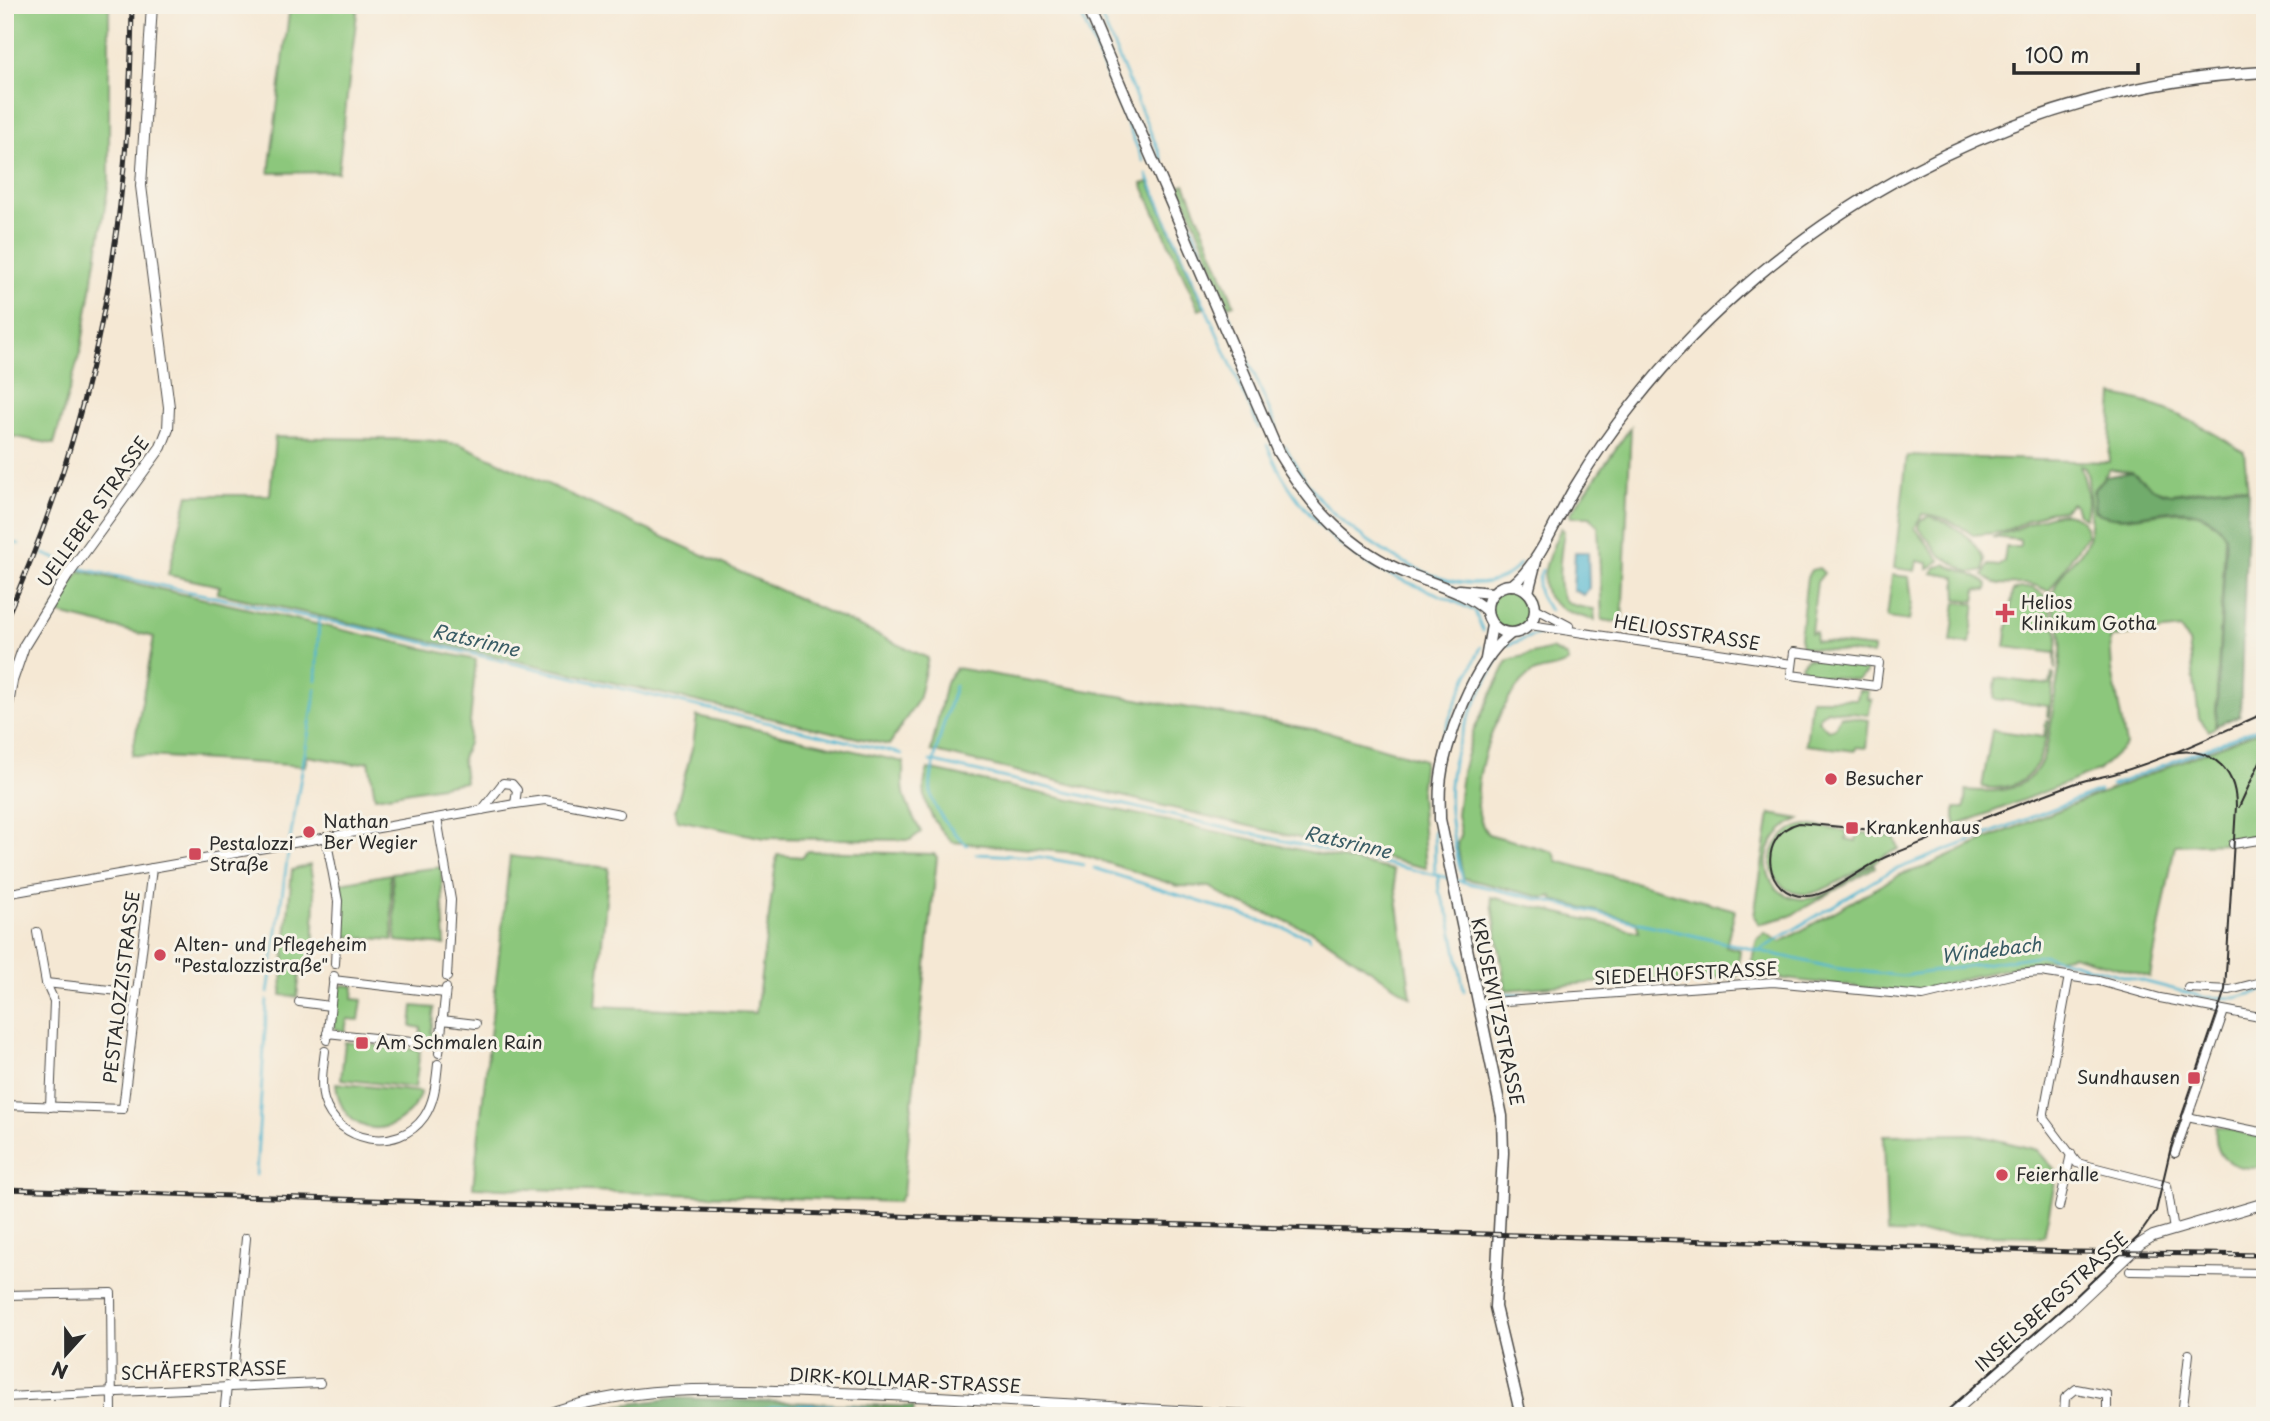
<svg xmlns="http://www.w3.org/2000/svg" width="2270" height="1421" viewBox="0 0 2270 1421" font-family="'Playpen Sans',sans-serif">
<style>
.green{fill:#8cc77c;stroke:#5c7954;stroke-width:2}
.forest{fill:#71ac6c;stroke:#4e6c4c;stroke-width:2}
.water{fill:#52b7d1;stroke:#3e717e;stroke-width:2}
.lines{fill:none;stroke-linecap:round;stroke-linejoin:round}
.stream{stroke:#52b7d1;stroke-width:2.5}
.canal{stroke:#52b7d1;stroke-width:9}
.minor-casing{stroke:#494744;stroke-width:10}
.tertiary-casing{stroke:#494744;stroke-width:12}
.secondary-casing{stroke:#494744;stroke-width:13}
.minor{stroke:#fff;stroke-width:8}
.tertiary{stroke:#fff;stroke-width:10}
.secondary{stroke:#fff;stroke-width:10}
.tram{stroke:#2b2b2b;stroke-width:2}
.rail-casing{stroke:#2b2b2b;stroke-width:5}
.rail{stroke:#f7f3e8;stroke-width:2.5;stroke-dasharray:8;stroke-linecap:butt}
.poi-dot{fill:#d1495b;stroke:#f7f3e8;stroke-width:2.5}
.labels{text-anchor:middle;stroke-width:6;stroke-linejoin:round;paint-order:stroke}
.street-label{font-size:18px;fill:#2b2b2b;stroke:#f7f3e8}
.poi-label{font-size:18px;fill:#2b2b2b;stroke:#f7f3e8;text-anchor:start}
.water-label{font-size:19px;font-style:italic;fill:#395c65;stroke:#f7f3e8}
</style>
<rect width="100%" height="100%" fill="#f7f3e8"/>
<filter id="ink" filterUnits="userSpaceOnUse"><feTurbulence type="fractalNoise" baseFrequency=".0143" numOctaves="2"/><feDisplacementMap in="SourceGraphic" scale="14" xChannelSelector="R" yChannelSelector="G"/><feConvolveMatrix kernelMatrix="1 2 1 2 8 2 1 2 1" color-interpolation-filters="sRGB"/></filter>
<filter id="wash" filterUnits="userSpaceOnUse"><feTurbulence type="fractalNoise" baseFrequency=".00686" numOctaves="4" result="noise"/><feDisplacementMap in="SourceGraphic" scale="28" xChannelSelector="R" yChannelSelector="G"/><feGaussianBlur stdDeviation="1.57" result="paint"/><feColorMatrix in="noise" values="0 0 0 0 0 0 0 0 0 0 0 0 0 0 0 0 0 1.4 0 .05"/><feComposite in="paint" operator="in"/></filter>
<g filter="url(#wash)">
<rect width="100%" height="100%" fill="#f5e8d4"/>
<g class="green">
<path d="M 5,5 L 109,5 L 109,183 L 81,349 L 54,444 L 5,435 Z"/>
<path d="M 290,5 L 358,5 L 338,172 L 269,173 Z"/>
<path d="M 1149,182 L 1204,308 L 1199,310 L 1142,184 Z"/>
<path d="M 1185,184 L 1234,304 L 1229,306 L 1180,186 Z"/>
<path d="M 2113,395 C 2163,403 2202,425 2244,452 L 2248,490 L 2235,485 L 2170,494 L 2152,488 L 2132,472 L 2110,469 L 2093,490 L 2094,511 C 2135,535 2189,485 2225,535 L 2215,727 L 2209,731 L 2199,718 L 2189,643 L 2181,629 L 2114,637 L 2110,640 L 2112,670 L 2126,745 L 2098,771 L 1955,826 L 1955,808 L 1964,808 L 1966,790 C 2040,798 2047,763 2054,701 C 2057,680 2063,657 2061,636 C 2060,622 2050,610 2053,595 C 2057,573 2074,563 2085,546 C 2094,532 2089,495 2088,478 L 2085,468 L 2080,466 C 2086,481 2091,504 2085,518 L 2078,514 L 2075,505 L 2071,503 L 2064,510 L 2047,512 L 2003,532 L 1973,535 C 1960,525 1940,514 1922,514 L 1915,528 L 1940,560 L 1928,569 L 1928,563 L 1917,561 L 1915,571 L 1894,568 L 1907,456 L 2109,462 Z"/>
<path d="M 1631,427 L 1622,623 L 1602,620 L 1598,526 L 1590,517 L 1571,517 L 1570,514 Z"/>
<path d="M 275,437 L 425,440 L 460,444 L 928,658 L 918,700 L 889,745 L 217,593 L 220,586 L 168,575 L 188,495 L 270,495 Z"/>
<path d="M 2063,513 C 2077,514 2087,521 2086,536 L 2049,591 C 2044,590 2039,586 2033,585 C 2015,581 1999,591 1983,575 L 1989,565 L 1999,566 L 2004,561 L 2006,547 L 2020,547 L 2020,540 L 1992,537 C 2017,532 2037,516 2063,513 Z"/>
<path d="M 1930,516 C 1953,523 1975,538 1985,561 L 1984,570 L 1970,573 L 1940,555 L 1919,528 L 1920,520 Z"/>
<path d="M 1561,528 L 1564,531 C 1562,546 1553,592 1567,602 C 1574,607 1586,608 1594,609 L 1595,620 C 1529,605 1537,580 1561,528 Z"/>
<path d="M 1945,564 C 1958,571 1977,574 1988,585 L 1987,590 L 1977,589 L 1975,601 L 1957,599 L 1956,577 L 1932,573 L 1936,567 Z"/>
<path d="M 1819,568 L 1824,573 L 1817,582 L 1811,633 L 1816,632 L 1815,641 L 1873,648 L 1873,655 L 1802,647 L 1800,637 L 1807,577 L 1811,570 Z"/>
<path d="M 80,571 L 476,660 L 468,743 L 462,758 L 465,782 L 375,797 L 369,761 L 354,764 L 307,756 L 305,766 L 132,755 L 154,637 L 52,612 Z"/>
<path d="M 1892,575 L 1909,577 L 1912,601 L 1909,621 L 1887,618 Z"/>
<circle cx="1511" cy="609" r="21"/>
<path d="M 2020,588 L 2033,588 L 2046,596 L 2058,635 L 2055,671 L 2055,653 L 2005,647 L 2013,591 Z"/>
<path d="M 1956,602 L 1975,604 L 1970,644 L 1951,642 Z"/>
<path d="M 1551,649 L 1567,657 L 1568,662 C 1556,671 1539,667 1528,676 C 1497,701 1459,799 1488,834 L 1554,852 L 1557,861 L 1735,910 L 1726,946 L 1740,950 L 1737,977 L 1650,983 L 1649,978 L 1506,990 L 1491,897 L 1639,932 L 1636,921 L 1553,900 L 1553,896 L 1545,898 L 1463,878 L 1457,843 L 1461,836 L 1457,815 L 1462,772 L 1473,732 L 1508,660 Z"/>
<path d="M 1807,658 L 1859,663 L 1865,668 L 1866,673 L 1857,680 L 1806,674 L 1801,665 Z"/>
<path d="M 956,668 L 1329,732 L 1424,760 L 1420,793 L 1426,868 L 931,751 L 946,682 Z"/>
<path d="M 2052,674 L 2054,675 L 2049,717 L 2047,716 L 2048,706 L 1994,699 L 1996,678 L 2050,685 Z"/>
<path d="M 1859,690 L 1868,691 L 1867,699 L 1872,700 L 1868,715 L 1827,710 L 1820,716 L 1819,721 L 1828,730 L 1835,728 L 1841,716 L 1869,720 L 1866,748 L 1856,747 L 1855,751 L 1806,745 L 1811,699 L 1857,699 Z"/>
<path d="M 697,716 L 904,762 C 900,796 906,803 921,832 L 910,840 L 764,838 L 678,820 L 675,812 L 693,745 Z"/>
<path d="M 2046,720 L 2049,720 C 2044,761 2030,794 1982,787 L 1992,730 L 2044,737 Z"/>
<path d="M 2265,728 L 2265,836 L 2227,843 L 2175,845 L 2150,977 L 2072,955 L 1969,977 L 1914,993 L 1766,977 L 1749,971 L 1757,939 L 1765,933 L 1781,942 L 1899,875 L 1925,867 L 1989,838 Z"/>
<path d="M 928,769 L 1393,870 L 1411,997 L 1314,932 L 1233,901 L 1210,887 L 1178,886 L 1077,853 L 952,842 C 932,823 917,797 928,769 Z"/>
<path d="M 1770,814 L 1799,819 C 1747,842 1763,907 1812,898 C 1834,894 1854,873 1874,864 L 1875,867 L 1790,916 L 1759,924 L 1754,916 Z"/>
<path d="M 1807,825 L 1847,831 L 1846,839 L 1856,841 L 1858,832 L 1894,837 L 1899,849 C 1875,858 1826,894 1806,894 C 1761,894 1759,832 1807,825 Z"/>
<path d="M 807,851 L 934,854 L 937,857 L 903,1194 L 898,1202 L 473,1187 L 510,856 L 609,868 L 596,1006 L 756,1013 L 777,855 L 803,857 Z"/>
<path d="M 310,865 L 315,897 L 313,963 L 307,963 L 305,973 L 300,973 L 297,997 L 281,995 L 292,870 Z"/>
<path d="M 441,867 L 445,945 L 396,941 L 392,873 Z"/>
<path d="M 390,874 L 393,940 L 344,936 L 341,883 Z"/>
<path d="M 343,985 L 354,986 L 353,999 L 362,1000 L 359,1020 L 347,1019 L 345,1032 L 334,1028 L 336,991 Z"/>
<path d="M 413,1006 L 434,1008 L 431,1033 L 437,1034 L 434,1040 L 420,1041 L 421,1028 L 411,1026 Z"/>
<path d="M 345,1042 L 420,1050 L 415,1088 L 341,1079 Z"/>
<path d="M 336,1083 L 421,1092 C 402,1143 340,1140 336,1083 Z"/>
<path d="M 2216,1126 L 2263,1138 L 2265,1163 L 2260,1162 L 2259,1168 C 2229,1169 2213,1158 2216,1126 Z"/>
<path d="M 1973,1134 L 2037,1150 L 2057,1172 L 2044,1236 L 1887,1233 L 1884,1135 Z"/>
</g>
<g class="forest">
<path d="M 2132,472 C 2143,481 2156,493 2170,494 C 2197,496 2222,481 2248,490 L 2240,715 L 2216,726 L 2226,536 C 2190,482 2134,534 2095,511 L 2094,490 L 2105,477 Z"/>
<path d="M 675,1398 L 914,1407 L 913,1416 L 579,1416 L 586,1410 Z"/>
</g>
<path class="water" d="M 1575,552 L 1588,552 L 1589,588 L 1584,595 L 1573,590 Z"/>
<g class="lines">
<g class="stream">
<path d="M 1077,5 L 1143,161"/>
<path d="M 1096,5 L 1163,161"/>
<path d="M 1147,175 L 1259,428"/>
<path d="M 1170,176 L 1277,428"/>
<path d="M 1267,445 C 1290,499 1332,548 1386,573 C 1415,587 1447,595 1475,612 L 1483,631"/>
<path d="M 1285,446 C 1297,468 1310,490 1328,508 C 1367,546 1472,618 1520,564"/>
<path d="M 5,541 L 19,544"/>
<path d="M 44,554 L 83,569 L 366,629 L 902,754"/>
<path d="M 1542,570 C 1534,587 1538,597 1550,610"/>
<path d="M 1508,645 L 1540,633"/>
<path d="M 316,680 L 319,620"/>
<path d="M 955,686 C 948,711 928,769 931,792 C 934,813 952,831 967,845"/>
<path d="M 930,761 L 1449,878"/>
<path d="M 2111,786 L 2265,725"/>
<path d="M 1432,813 C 1431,748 1455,704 1481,647"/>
<path d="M 1434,830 L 1435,875"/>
<path d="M 290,840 L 316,689"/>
<path d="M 976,854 L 1041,857 L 1084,865"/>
<path d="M 1094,868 L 1308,936 L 1310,940"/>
<path d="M 1438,875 L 1439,891 L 1450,918 L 1464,991"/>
<path d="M 1455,880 L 1834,968 L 1902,976 L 2043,955 L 2204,997 L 2236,998 L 2265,990"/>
<path d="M 1463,880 C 1435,777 1452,746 1500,655"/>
<path d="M 1760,950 L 1887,873 L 2099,791"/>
<path d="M 268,993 L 288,854"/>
<path d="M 1534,993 L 1550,992"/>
<path d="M 1496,994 L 1524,994"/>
<path d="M 256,1175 L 267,1000"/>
</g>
<path class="canal" d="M 747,1416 C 772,1408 854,1404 876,1416"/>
</g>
</g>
<g filter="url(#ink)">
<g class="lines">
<defs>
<g id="minor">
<path d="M 1535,608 L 1569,626"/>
<path d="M 1530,625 L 1792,664"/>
<path d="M 1794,652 L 1879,663 L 1876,686 L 1791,675 Z"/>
<path d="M 482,810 L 503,783 L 512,784 L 517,790 L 515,804"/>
<path d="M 437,818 L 451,900 L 447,977"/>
<path d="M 326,837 L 338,901 L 335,964"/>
<path d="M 2233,844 L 2265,839"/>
<path d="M 5,894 L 515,804 L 545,800 L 620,814"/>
<path d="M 37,932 L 46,983 L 54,1001 L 50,1107"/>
<path d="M 2069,976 L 2043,1118 L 2077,1163 L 2167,1186 L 2174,1230"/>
<path d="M 333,980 L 445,993"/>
<path d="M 46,983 L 137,993"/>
<path d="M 2188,988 L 2230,990 L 2265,981"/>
<path d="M 299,1002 L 330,1006"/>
<path d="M 1478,1003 L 1773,982 L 1923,996 L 2015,974 L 2041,972 L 2099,981 L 2160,998 L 2265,1018"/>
<path d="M 442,1020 L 476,1024"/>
<path d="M 327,1033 L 440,1045"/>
<path d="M 327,1040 L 334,976"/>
<path d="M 325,1051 C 323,1067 320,1084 324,1100 C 337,1143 398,1154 424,1117 C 435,1101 436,1082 438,1064"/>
<path d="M 439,1053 L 446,988"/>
<path d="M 5,1105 L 123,1109 L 152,868"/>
<path d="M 2187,1117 L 2265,1133"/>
<path d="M 2175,1153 L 2224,1011"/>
<path d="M 2059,1207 L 2071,1154"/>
<path d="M 2130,1271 L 2265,1273"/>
<path d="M 5,1295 L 111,1293 L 112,1416"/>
<path d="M 232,1386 L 246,1238"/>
<path d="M 5,1397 L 320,1383"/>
<path d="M 224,1416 L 227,1386"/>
<path d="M 2064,1416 L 2065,1398 L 2076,1389 L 2107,1395 L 2107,1416"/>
<path d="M 2182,1416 L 2189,1354"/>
</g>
<g id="tertiary">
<path d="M 5,723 L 12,681 L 24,646 L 67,576 L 161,447 L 168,429 L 169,407 L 141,186 L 152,5"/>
<path d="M 542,1416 C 636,1381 737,1390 836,1393 C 980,1397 1125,1409 1269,1416"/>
<path d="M 1949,1416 L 2071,1309 L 2140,1244 L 2153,1236 L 2265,1203"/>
</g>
<g id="secondary">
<path d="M 1086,5 L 1278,452 C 1310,506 1349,550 1409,574 C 1435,585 1466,592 1487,611"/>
<circle cx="1511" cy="609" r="24"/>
<path d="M 1512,585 C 1538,567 1558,515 1575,487 C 1592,459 1611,431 1632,405 C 1782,213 2020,84 2265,72"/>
<path d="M 1459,590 L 1492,593"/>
<path d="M 1528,592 L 1536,561"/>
<path d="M 1510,634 C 1475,660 1443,743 1440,786 C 1439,797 1440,808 1440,819 L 1502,1116 L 1503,1153 L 1495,1307 L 1521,1416"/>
<path d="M 1486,659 L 1492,625"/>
</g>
</defs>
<use href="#minor" class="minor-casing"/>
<use href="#tertiary" class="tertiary-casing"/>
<use href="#secondary" class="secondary-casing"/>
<use href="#minor" class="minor"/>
<use href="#tertiary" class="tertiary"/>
<use href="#secondary" class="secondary"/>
<g class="tram">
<path d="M 2239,807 L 2265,751"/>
<path d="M 1971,824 L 1916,834 L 1799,823 C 1756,834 1763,899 1808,896 C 1832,895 1865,865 1888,856 C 1951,831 2013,806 2076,783 C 2090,778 2104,777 2117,773 C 2168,758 2217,734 2265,713"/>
<path d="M 1941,1416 L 2072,1300 L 2138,1237 L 2156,1211 L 2171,1147 L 2225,990 L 2236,806 C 2236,765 2206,744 2167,754"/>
</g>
<defs>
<g id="rail">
<path d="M 5,621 C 96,420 130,226 132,5"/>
<path d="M 5,1189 L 2076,1252 L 2265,1255"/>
</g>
</defs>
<use href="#rail" class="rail-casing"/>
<use href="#rail" class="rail"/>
</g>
</g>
<g class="poi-dot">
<path d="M2001.5 602.5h7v7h7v7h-7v7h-7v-7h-7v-7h7z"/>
<circle cx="1831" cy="779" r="7"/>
<rect x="1845" y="821" width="14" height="14" rx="3.5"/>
<circle cx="309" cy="832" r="7"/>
<rect x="188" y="847" width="14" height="14" rx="3.5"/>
<circle cx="160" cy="955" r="7"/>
<rect x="355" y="1036" width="14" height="14" rx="3.5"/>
<rect x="2187" y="1071" width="14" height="14" rx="3.5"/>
<circle cx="2002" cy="1175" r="7"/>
</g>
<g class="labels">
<g class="street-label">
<text transform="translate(94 512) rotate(-55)" y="6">UELLEBER STRASSE</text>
<text transform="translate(1687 633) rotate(9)" y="6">HELIOSSTRASSE</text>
<text transform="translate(1686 974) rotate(-3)" y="6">SIEDELHOFSTRASSE</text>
<text transform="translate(122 987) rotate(-83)" y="6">PESTALOZZISTRASSE</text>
<text transform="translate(1497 1012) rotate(78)" y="6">KRUSEWITZSTRASSE</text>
<text transform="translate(2052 1302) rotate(-42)" y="6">INSELSBERGSTRASSE</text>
<text transform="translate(204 1371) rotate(-2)" y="6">SCHÄFERSTRASSE</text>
<text transform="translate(905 1381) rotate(3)" y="6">DIRK-KOLLMAR-STRASSE</text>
</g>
<g class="poi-label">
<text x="2021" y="609">Helios<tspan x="2021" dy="21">Klinikum Gotha</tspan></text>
<text x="1845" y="785">Besucher</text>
<text x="323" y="828">Nathan<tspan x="323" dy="21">Ber Wegier</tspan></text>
<text x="1866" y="834">Krankenhaus</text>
<text x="209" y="850">Pestalozzi<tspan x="209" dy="21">Straße</tspan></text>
<text x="174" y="951">Alten- und Pflegeheim<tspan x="174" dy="21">"Pestalozzistraße"</tspan></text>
<text x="376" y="1049">Am Schmalen Rain</text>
<text x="2180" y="1084" text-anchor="end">Sundhausen</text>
<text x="2016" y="1181">Feierhalle</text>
</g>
<g class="water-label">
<text transform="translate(476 640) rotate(13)" y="7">Ratsrinne</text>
<text transform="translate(1348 842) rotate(13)" y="7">Ratsrinne</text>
<text transform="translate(1991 950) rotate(-7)" y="7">Windebach</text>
</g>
</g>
<rect width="2270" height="1421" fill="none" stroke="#f7f3e8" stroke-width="28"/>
<g transform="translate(66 1354) rotate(201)" stroke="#f7f3e8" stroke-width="5" paint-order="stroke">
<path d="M0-5L12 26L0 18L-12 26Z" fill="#2b2b2b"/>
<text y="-10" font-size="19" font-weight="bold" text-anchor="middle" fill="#2b2b2b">N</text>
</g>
<path d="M2014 63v10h124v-10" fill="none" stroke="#2b2b2b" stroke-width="3.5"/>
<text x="2025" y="63" font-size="21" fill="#2b2b2b" stroke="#f7f3e8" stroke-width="5" paint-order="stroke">100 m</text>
</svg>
